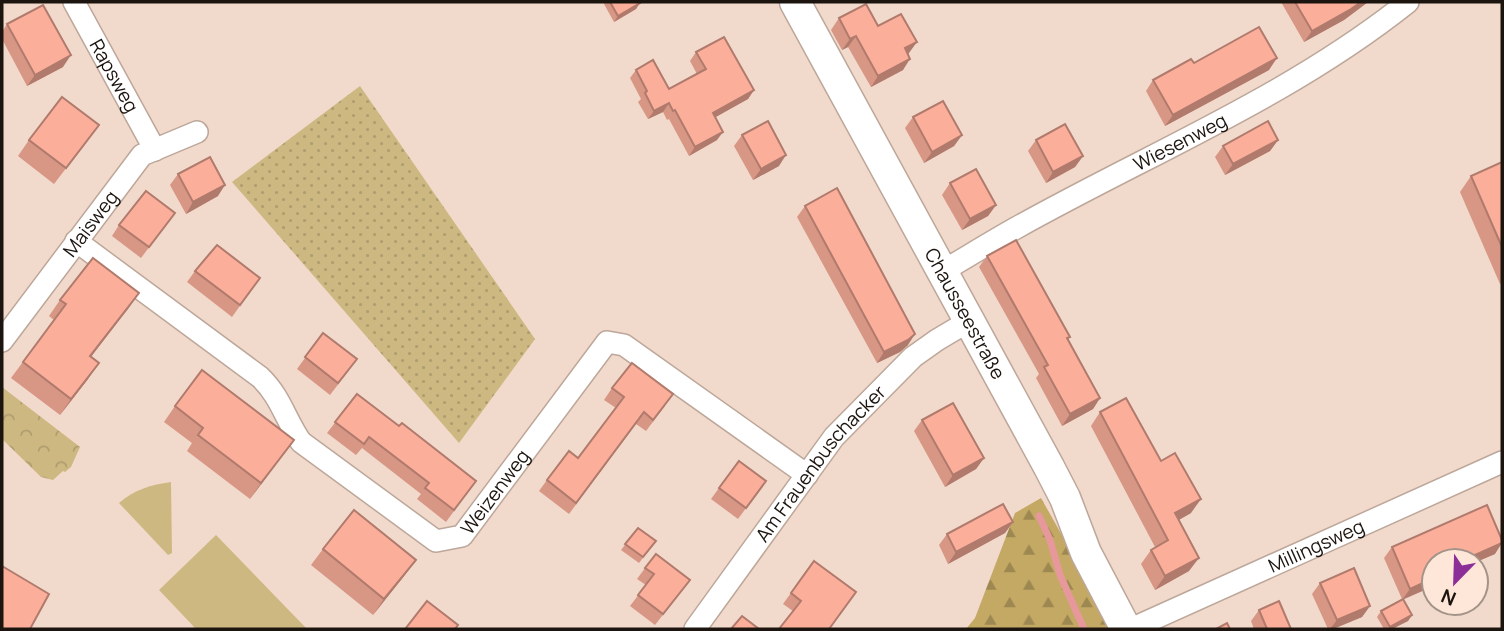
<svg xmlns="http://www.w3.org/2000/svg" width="1504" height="631" viewBox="0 0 1504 631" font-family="Manrope,sans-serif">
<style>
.grass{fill:url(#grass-dots)}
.forest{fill:url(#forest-firs)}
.park{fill:url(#park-crowns)}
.pitch{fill:#cdb881}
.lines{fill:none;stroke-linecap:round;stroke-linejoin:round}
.stream{stroke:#e6989b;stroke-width:7}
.street-casing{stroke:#bda79a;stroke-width:24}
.secondary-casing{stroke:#bda79a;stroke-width:33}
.street{stroke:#fff;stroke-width:21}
.secondary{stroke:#fff;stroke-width:30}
.wall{fill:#d89685}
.shaded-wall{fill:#b07a6c}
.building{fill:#fbaf9b;stroke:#b07a6c;stroke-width:2}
.labels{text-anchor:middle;stroke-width:5;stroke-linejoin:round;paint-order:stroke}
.street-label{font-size:19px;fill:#1c140f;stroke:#fee7d9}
</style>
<defs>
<pattern id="grass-dots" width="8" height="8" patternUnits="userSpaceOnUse" patternTransform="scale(1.75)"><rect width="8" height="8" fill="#cdb881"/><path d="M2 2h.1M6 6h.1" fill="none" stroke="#af9d6e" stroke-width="1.8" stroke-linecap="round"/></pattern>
<pattern id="forest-firs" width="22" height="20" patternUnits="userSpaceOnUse" patternTransform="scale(1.75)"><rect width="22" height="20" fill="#c4a964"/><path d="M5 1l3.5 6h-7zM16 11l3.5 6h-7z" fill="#9e8851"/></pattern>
<pattern id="park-crowns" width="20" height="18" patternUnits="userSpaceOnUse" patternTransform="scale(1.75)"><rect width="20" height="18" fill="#cdb881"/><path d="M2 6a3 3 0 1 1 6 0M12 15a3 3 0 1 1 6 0" fill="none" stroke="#af9d6e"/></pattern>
</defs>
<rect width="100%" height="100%" fill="#f1dacc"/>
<path class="grass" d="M 360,86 L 535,339 L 459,443 L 232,182 Z"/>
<path class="forest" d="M 1041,498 L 1115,629 L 966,629 L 975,618 L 1015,513 Z"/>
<path class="park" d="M 2,387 L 80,447 L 71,467 L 65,472 L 63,471 L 53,480 L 41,477 L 2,439 Z"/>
<g class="pitch">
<path d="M 171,482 L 172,553 L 168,555 L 119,503 C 135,489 151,485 171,482 Z"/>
<path d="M 216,535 L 307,629 L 196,629 L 159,590 Z"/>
</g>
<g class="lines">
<path class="stream" d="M 1039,516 L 1050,540 L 1060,575 L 1084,629"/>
<defs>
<g id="street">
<path id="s1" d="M 74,2 L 155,150"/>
<path id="s2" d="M 76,241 L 260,377 C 281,397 285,419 301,442 L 436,541 L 462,536 L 607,342 L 624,345 L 807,475"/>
<path id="s3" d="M 943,271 C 967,257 991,242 1016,228 C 1148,154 1289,97 1408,2"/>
<path id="s4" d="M 2,341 L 142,155 L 197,132"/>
<path id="s5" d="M 695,629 L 834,437 L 913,357 L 937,340 L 969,321"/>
<path id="s6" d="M 1131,629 L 1502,462"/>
</g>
<g id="secondary">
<path id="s7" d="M 795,2 L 1049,467 L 1065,498 L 1086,553 L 1126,629"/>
</g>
</defs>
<use href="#street" class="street-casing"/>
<use href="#secondary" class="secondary-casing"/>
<use href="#street" class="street"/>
<use href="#secondary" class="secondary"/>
</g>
<g class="wall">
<path d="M 605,2 L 639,2 L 636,9 L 614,22 L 604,4 Z"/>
<path d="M 1281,2 L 1368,2 L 1344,20 L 1304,42 Z"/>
<path d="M 839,18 L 878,26 L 909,53 L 903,70 L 871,87 L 848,47 L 842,50 L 831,30 Z"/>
<path d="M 7,24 L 63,67 L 27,86 L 2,39 L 2,32 Z"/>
<path d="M 696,52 L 754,90 L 748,99 L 715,117 L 717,140 L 689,156 L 669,119 L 667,120 L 663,112 L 648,119 L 638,102 L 641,99 L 630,78 L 636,70 L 669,89 L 697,74 L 690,61 Z"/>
<path d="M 1194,63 L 1269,70 L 1165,126 L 1146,91 L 1153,80 Z"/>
<path d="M 913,117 L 962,135 L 954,146 L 924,163 L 905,128 Z"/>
<path d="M 742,135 L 779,166 L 753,180 L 734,146 Z"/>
<path d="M 29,140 L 87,141 L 54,184 L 18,156 Z"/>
<path d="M 1036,140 L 1083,156 L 1075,167 L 1046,183 L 1028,151 Z"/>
<path d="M 1278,140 L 1270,151 L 1225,175 L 1215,157 L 1223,146 Z"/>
<path d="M 1502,162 L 1502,283 L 1500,284 L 1460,192 L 1471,176 Z"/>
<path d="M 178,174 L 218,196 L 186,214 L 170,185 Z"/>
<path d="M 950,183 L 996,205 L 988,216 L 962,230 L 942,195 Z"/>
<path d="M 805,206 L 908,345 L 900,352 L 877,363 L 797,217 Z"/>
<path d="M 175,213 L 141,258 L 112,236 L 119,225 Z"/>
<path d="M 987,256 L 1070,337 L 1068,340 L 1100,398 L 1093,409 L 1062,426 L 1036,378 L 1039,374 L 979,267 Z"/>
<path d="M 195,271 L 260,278 L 232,317 L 187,282 Z"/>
<path d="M 139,293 L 91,357 L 88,379 L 60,415 L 11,378 L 54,320 L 49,316 L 60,300 Z"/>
<path d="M 323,333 L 349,370 L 330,395 L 297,369 Z"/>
<path d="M 612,388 L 665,406 L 646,431 L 636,424 L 569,514 L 539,491 L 547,480 L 578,458 L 616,408 L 604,400 Z"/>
<path d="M 357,394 L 468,492 L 446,522 L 417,499 L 421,494 L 362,448 L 356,455 L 327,433 Z"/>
<path d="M 175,406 L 282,456 L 250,499 L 187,451 L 192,443 L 164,422 Z"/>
<path d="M 1100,412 L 1191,513 L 1179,520 L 1189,571 L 1155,590 L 1141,564 L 1151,550 L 1155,547 L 1091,426 Z"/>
<path d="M 922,420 L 984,458 L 976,469 L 945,487 L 914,431 Z"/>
<path d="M 766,481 L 738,519 L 711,499 L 719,488 Z"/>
<path d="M 1013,522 L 1005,533 L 948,564 L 939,545 L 947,534 Z"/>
<path d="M 638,528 L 656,541 L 639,563 L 621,550 Z"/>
<path d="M 1392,547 L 1495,554 L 1476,562 L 1476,561 L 1403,599 L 1412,615 L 1408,621 L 1392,629 L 1384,629 L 1377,617 L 1381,611 L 1402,599 L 1384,558 Z"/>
<path d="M 323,549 L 404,576 L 373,615 L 311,565 Z"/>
<path d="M 814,561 L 856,592 L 793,611 L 783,604 Z"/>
<path d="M 645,568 L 690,580 L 655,625 L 630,606 L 646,585 L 637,579 Z"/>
<path d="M 1320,583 L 1370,606 L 1362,617 L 1333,629 L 1328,629 L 1312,594 Z"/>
<path d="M 1259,610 L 1291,629 L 1254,629 L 1251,621 Z"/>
</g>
<g class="shaded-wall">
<path d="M 1361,2 L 1368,2 L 1344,20 L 1304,42 L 1312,31 Z"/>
<path d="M 640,3 L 636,9 L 614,22 L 618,16 Z"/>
<path d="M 856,36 L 848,47 L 842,50 L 850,39 Z"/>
<path d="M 917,42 L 909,53 L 897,60 L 905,48 Z"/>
<path d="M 71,55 L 63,67 L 27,86 L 35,75 Z"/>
<path d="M 1277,58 L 1269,70 L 1165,126 L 1173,115 Z"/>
<path d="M 910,59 L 903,70 L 871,87 L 878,76 Z"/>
<path d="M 754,90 L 748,99 L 707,122 L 713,113 Z"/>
<path d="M 669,103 L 663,112 L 648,119 L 654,111 Z"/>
<path d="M 723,132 L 717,140 L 689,156 L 695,147 Z"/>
<path d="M 962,135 L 954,146 L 924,163 L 932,152 Z"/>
<path d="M 1278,140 L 1270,151 L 1225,175 L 1233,164 Z"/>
<path d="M 786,155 L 779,166 L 753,180 L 761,169 Z"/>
<path d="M 1083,156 L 1075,167 L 1046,183 L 1053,172 Z"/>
<path d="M 225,185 L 218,196 L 186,214 L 193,202 Z"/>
<path d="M 996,205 L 988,216 L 962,230 L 970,219 Z"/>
<path d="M 139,293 L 128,309 L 79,372 L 90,356 Z"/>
<path d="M 915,334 L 908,345 L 900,352 L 877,363 L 884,352 Z"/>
<path d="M 99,363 L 88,379 L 60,415 L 71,399 Z"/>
<path d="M 1100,398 L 1093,409 L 1062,426 L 1070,414 Z"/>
<path d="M 294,440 L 282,456 L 250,499 L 261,483 Z"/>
<path d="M 984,458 L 976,469 L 945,487 L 953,475 Z"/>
<path d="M 1201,499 L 1191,513 L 1166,527 L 1175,513 Z"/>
<path d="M 1013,522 L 1005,533 L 948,564 L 956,552 Z"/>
<path d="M 1502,543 L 1495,554 L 1476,562 L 1476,561 L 1465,561 L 1466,559 Z"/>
<path d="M 1199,558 L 1189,571 L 1155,590 L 1165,576 Z"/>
<path d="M 416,560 L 404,576 L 373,615 L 384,599 Z"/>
<path d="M 1434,578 L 1434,586 L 1402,600 L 1410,589 Z"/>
<path d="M 1370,606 L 1362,617 L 1333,629 L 1330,629 L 1337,620 Z"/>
<path d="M 1412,615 L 1408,621 L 1392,629 L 1388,629 L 1390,627 Z"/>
</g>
<g class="building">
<path d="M 610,2 L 639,2 L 640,3 L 618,16 Z"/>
<path d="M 1295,2 L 1361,2 L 1351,9 L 1312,31 Z"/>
<path d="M 866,4 L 878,26 L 901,14 L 917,42 L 905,48 L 910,59 L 878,76 L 856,36 L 850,39 L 839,18 Z"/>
<path d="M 43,5 L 71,55 L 35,75 L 7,24 Z"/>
<path d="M 1259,27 L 1277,58 L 1173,115 L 1153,80 L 1191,59 L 1194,63 Z"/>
<path d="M 724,37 L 754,90 L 713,113 L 723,132 L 695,147 L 675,110 L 673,111 L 669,103 L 654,111 L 645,93 L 647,91 L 636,70 L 653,60 L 669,89 L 706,69 L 696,52 Z"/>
<path d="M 62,97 L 99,125 L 66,168 L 29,140 Z"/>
<path d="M 943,101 L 962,135 L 932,152 L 913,117 Z"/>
<path d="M 768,121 L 786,155 L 761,169 L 742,135 Z"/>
<path d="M 1268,121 L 1278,140 L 1233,164 L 1223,146 Z"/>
<path d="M 1065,124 L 1083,156 L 1053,172 L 1036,140 Z"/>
<path d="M 210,157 L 225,185 L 193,202 L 178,174 Z"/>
<path d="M 1502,162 L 1502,247 L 1471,176 Z"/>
<path d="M 976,169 L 996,205 L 970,219 L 950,183 Z"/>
<path d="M 837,188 L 915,334 L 908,340 L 884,352 L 805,206 Z"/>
<path d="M 146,191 L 175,213 L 149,247 L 119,225 Z"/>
<path d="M 1016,240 L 1070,337 L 1067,338 L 1100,398 L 1070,414 L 1044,367 L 1048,365 L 987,256 Z"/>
<path d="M 217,245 L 260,278 L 240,305 L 195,271 Z"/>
<path d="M 93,258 L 139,293 L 90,356 L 99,363 L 71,399 L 23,362 L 66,304 L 60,300 Z"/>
<path d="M 323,333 L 357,359 L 338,383 L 305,357 Z"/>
<path d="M 632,363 L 673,394 L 653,420 L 644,412 L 576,503 L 547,480 L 569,451 L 578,458 L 624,397 L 612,388 Z"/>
<path d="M 202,370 L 294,440 L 261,483 L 198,435 L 203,428 L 175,406 Z"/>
<path d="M 357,394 L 399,426 L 402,423 L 476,481 L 454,510 L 425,488 L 429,483 L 369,437 L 364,444 L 335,422 Z"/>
<path d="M 1126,398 L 1161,461 L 1175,453 L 1201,499 L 1175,513 L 1199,558 L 1165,576 L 1151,550 L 1168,540 L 1100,412 Z"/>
<path d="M 953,403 L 984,458 L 953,475 L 922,420 Z"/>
<path d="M 739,461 L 766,481 L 746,508 L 719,488 Z"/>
<path d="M 1003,504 L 1013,522 L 956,552 L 947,534 Z"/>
<path d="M 1487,505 L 1502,540 L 1502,543 L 1466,559 L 1467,561 L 1434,561 L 1434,578 L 1410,589 L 1392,547 Z"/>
<path d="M 354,510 L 416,560 L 384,599 L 323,549 Z"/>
<path d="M 638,528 L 656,541 L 643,557 L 625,544 Z"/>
<path d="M 656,554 L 690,580 L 663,614 L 638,595 L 654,574 L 645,568 Z"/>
<path d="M 814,561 L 856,592 L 829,629 L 779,629 L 801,601 L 791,593 Z"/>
<path d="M 2,566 L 49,594 L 30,629 L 2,629 Z"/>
<path d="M 1354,568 L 1370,606 L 1337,620 L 1320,583 Z"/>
<path d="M 1403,599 L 1412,615 L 1390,627 L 1381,611 Z"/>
<path d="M 427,601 L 458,625 L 455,629 L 407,629 L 406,628 Z"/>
<path d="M 1279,601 L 1291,629 L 1267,629 L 1259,610 Z"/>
<path d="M 742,616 L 759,629 L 731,629 Z"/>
<path d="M 1227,623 L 1230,629 L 1216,629 Z"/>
</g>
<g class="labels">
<g class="street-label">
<text dy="7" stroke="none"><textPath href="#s1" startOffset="84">Rapsweg</textPath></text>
<text dy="7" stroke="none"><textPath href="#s3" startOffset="270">Wiesenweg</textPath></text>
<text dy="7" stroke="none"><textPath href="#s4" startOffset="147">Maisweg</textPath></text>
<text dy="7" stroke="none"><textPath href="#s7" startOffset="355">Chausseestraße</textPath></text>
<text dy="7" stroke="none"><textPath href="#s5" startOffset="208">Am Frauenbuschacker</textPath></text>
<text dy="7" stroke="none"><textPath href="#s2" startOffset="555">Weizenweg</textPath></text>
<text dy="7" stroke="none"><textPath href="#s6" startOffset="203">Millingsweg</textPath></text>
</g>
</g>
<rect width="1504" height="631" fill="none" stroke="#1c140f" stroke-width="7"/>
<g transform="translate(1455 582) rotate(203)"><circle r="33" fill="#fee7d9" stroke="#a49388" stroke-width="2"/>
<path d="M0-5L12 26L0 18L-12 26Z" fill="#8c2e98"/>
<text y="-10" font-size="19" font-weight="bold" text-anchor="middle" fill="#1c140f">N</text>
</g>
</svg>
